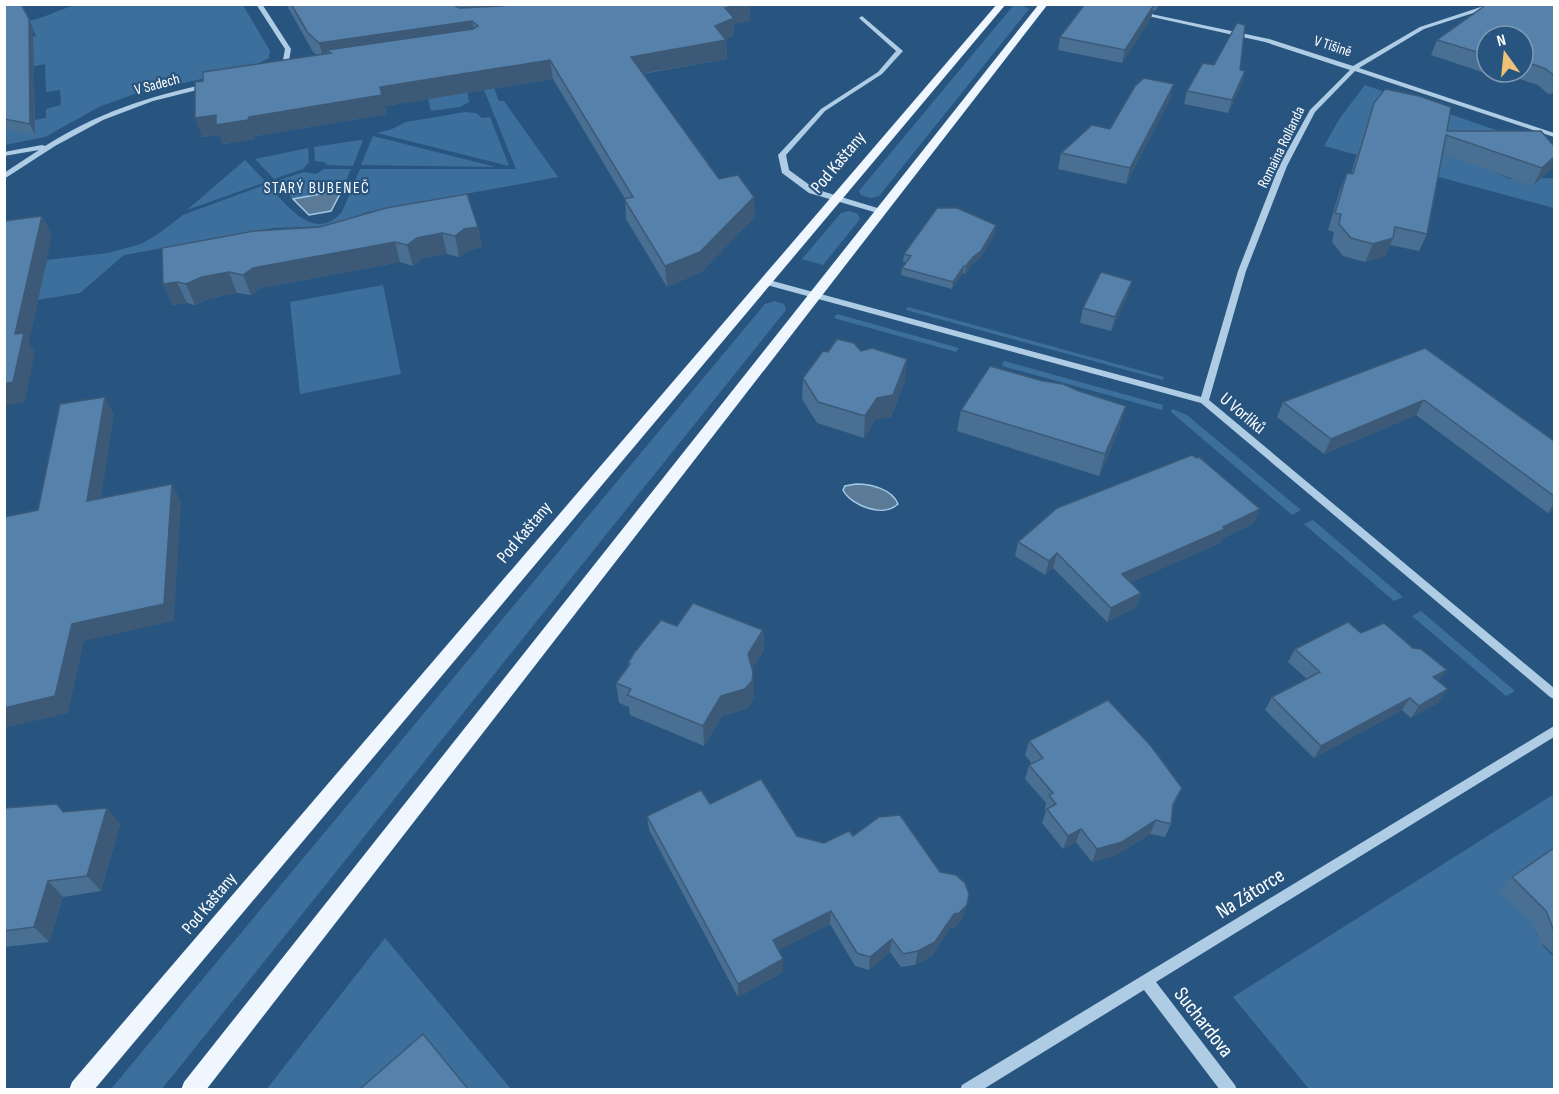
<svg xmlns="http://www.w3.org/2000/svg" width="1559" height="1094" viewBox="0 0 1559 1094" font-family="'Sofia Sans Condensed',sans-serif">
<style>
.green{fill:#3d6f9c}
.water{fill:#5a7a97;stroke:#a4c8e6;stroke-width:1.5}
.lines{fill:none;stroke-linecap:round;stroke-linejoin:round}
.minor{fill:#afcce5;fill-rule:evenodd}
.major{fill:#eff6fd;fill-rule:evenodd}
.wall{fill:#496f92}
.shaded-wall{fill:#3c5a77}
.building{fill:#5581aa;stroke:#3c5a77;stroke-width:1.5}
.labels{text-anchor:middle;stroke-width:4.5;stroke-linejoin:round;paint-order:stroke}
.far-street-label{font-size:15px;fill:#fff;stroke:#28557f}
.far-neighbourhood-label{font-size:16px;letter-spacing:1.5px;fill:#fff;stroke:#28557f}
.street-label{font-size:18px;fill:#fff;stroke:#28557f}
.near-street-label{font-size:21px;fill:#fff;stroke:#28557f}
</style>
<rect width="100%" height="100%" fill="#28557f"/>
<g class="green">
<path d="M 80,4 L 243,5 L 270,51 L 269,58 L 248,69 L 137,93 L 99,107 L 45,137 L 5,145 L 5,129 L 8,129 L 8,125 L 46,118 L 46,109 L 61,105 L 60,90 L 46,92 L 45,64 L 5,72 L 5,43 L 36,36 L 29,21 C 47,17 62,8 80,4 Z"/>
<path d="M 1020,5 L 1029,9 L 879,196 L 870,198 L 861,195 L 859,191 L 1013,6 Z"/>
<path d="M 1365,85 L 1554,150 L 1554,163 L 1542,158 L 1492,171 L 1510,179 L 1554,178 L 1554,208 L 1324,146 L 1340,118 Z"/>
<path d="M 494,88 L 499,101 L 504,101 L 558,177 L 367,212 L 329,226 L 273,228 L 124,255 L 80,293 L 37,300 L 47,260 L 108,253 L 141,244 L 158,234 L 183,215 L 267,184 C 286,204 314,244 342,212 L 360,169 L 516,169 L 484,90 Z"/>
<path d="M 467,92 L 469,102 L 460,107 L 431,111 L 428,99 Z"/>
<path d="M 465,112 L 476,113 L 482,118 L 490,117 L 509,166 L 377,133 L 392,129 L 406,122 Z"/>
<path d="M 373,136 L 496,167 L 361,165 Z"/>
<path d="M 360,140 L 363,140 L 353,166 L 327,165 L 324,162 L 315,161 L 314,147 Z"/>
<path d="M 308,148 L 309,162 L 303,169 L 274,179 L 255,159 Z"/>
<path d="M 245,160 L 266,182 L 187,210 Z"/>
<path d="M 324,169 L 351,169 L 342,190 L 293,199 L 276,181 L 304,172 L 316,174 Z"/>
<path d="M 849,211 L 858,214 L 860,219 L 823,265 L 802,259 L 841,213 Z"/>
<path d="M 383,285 L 401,374 L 300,394 L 290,302 Z"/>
<path d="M 775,301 L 784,304 L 786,310 L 162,1089 L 111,1089 L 765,304 Z"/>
<path d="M 908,307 L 1164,377 L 1163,380 L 906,310 Z"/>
<path d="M 837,314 L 959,348 L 956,352 L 834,318 Z"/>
<path d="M 1004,361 L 1163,405 L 1162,410 L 1002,366 Z"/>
<path d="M 1172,409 L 1187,415 L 1301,510 L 1292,515 L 1171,412 Z"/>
<path d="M 1313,520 L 1403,597 L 1394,601 L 1304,524 Z"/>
<path d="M 1421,611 L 1515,691 L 1506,696 L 1412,616 Z"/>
<path d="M 1554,794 L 1554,867 L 1536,933 L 1543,946 L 1554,957 L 1554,1089 L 1309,1089 L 1233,997 Z"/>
<path d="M 385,938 L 511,1089 L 266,1090 Z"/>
</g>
<g class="water">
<path d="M 342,190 L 331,211 L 309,215 L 293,199 Z"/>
<path d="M 856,484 C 871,484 892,489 898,504 C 884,518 851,506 843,490 L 845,486 Z"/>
</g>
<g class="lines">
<g class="minor">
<path d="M 256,4 L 262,4 L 291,49 L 289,60 L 280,73 L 275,72 L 283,60 L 285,49 Z"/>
<path d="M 1490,4 L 1501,4 L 1424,29 L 1359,68 L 1554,133 L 1554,137 L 1355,71 L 1315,112 L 1287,166 L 1246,271 L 1209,400 L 1554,688 L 1554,699 L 1550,697 L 1201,403 L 763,284 L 762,282 L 766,280 L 769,280 L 1201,397 L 1238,271 L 1279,166 L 1310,110 L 1350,70 L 1265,42 L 1139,14 L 1136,12 L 1137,11 L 1269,39 L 1353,66 L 1420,27 Z"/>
<path d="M 862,16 L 903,51 L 882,74 L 825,111 L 786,155 L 789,170 L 815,189 L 884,210 L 884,214 L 881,214 L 809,193 L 782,173 L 778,155 L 821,109 L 878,72 L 896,51 L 860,19 L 859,18 Z"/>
<path d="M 207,84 L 210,86 L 209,87 L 153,101 L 103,120 L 55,146 L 4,179 L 4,173 L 39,150 L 4,156 L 4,152 L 42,145 L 45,146 C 95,114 149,96 207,84 Z"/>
<path d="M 1554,726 L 1554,737 L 1156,982 L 1235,1085 L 1237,1090 L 1220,1090 L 1144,990 L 982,1090 L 960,1090 L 962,1085 Z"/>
</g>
<g class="major">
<path d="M 997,4 L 1006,4 L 94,1090 L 69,1090 L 72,1082 Z"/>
<path d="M 1039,4 L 1048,4 L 206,1090 L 181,1090 L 184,1082 Z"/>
</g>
</g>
<g class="wall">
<path d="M 4,4 L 33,29 L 35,135 L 7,129 L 4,129 Z"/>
<path d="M 286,4 L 750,4 L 750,21 L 734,24 L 734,36 L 725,39 L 726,40 L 727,59 L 643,74 L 719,179 L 755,217 L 701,272 L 667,287 L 626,219 L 625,199 L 553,79 L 385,106 L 387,114 L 255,136 L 255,139 L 223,144 L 220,135 L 202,137 L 317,55 L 313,52 Z"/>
<path d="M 1085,4 L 1159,4 L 1155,11 L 1153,10 L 1151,18 L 1122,63 L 1058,50 L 1060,37 Z"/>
<path d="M 1554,4 L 1554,93 L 1548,94 L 1538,85 L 1498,72 L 1523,72 L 1523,36 L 1487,36 L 1487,72 L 1490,72 L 1488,74 L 1431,55 L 1437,40 Z"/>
<path d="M 1214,65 L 1245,71 L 1241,85 L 1228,113 L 1184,104 L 1187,91 Z"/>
<path d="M 1170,99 L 1126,184 L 1058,169 L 1061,153 Z"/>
<path d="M 1374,103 L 1447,131 L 1551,169 L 1533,186 L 1443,154 L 1427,234 L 1419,251 L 1390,245 L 1385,256 L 1365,262 L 1343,256 L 1332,242 L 1334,232 L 1328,230 L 1340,190 L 1347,173 L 1351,174 L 1367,120 Z"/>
<path d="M 320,227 L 478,227 L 482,247 L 469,250 L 459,257 L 447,254 L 423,258 L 413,266 L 400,262 L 261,288 L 251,295 L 237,293 L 211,298 L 195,305 L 187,303 L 173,305 L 163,284 Z"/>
<path d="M 995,233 L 980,258 L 972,264 L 965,274 L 963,273 L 952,289 L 901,275 L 902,268 L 906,262 L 903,262 L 904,254 Z"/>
<path d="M 1128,295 L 1111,331 L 1080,323 L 1083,308 Z"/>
<path d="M 1425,348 L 1554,441 L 1554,510 L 1548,513 L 1416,415 L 1324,454 L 1277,417 L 1283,402 Z"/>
<path d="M 861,351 L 905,380 L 891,417 L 875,419 L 864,438 L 817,423 L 802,399 L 803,378 L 828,352 Z"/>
<path d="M 1043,381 L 1120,427 L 1099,476 L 957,431 L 961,410 Z"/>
<path d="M 1254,523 L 1221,539 L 1220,543 L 1131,582 L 1141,593 L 1136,607 L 1107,622 L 1053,568 L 1045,575 L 1015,556 L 1018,542 Z"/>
<path d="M 677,626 L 763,630 L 764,650 L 752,668 L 754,692 L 753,701 L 746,709 L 722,716 L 704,746 L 630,715 L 629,707 L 619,703 L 616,683 L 628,666 L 628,663 Z"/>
<path d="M 1361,633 L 1439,681 L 1439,702 L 1411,718 L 1402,710 L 1314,758 L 1265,710 L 1272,697 L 1307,679 L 1288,662 L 1295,649 Z"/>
<path d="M 1029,741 L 1182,788 L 1173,807 L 1171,824 L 1165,837 L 1150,834 L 1116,855 L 1092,862 L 1076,842 L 1063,849 L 1042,823 L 1046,811 L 1045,809 L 1046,803 L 1025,779 L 1029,765 L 1032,764 L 1025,755 Z"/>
<path d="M 710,804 L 797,836 L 824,843 L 963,918 L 955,927 L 950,928 L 932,956 L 915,965 L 901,967 L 890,952 L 869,970 L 855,966 L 830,924 L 778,950 L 783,959 L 783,972 L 738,997 L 649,830 L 647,816 Z"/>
<path d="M 4,808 L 64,812 L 120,824 L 101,891 L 63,897 L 49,942 L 4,947 Z"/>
<path d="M 1554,848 L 1554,955 L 1540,942 L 1533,924 L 1499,890 L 1512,877 Z"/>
</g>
<g class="shaded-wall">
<path d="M 742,4 L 750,4 L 750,21 L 734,24 L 734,36 L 720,41 L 726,40 L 727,59 L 633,75 L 631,57 L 715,26 L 725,8 Z"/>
<path d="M 1154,5 L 1151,18 L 1122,63 L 1125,50 Z"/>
<path d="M 29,19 L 33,29 L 35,135 L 30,124 Z"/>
<path d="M 472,21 L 476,39 L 331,53 L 327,50 L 330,61 L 324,61 L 319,43 Z"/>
<path d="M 550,60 L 553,79 L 385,106 L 387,114 L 255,136 L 255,139 L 223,144 L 220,135 L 202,137 L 195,118 L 216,115 L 249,117 L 380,87 Z"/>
<path d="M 1245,71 L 1241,85 L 1228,113 L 1232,100 Z"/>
<path d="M 1174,84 L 1170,99 L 1126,184 L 1130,168 Z"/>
<path d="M 1554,157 L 1554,162 L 1551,169 L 1533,186 L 1542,168 Z"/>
<path d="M 754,197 L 755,217 L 701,272 L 667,287 L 665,266 Z"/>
<path d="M 42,216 L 52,235 L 29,343 L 35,352 L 25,402 L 4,406 L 4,384 Z"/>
<path d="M 996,225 L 995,233 L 980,258 L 972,264 L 965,274 L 966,266 Z"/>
<path d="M 478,227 L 482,247 L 469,250 L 459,257 L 455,236 L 464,229 Z"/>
<path d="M 442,233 L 447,254 L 423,258 L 413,266 L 407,245 L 417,238 Z"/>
<path d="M 1393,238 L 1385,256 L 1365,262 L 1373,244 Z"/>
<path d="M 395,242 L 400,262 L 261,288 L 251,295 L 243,275 L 253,268 Z"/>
<path d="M 964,266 L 963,273 L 952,289 L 953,282 Z"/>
<path d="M 229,272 L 237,293 L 211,298 L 195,305 L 186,284 L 202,277 Z"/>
<path d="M 1132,281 L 1128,295 L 1111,331 L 1115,317 Z"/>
<path d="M 177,282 L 187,303 L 173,305 L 163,284 Z"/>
<path d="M 907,359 L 905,380 L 891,417 L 875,419 L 864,438 L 865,416 L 877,398 Z"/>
<path d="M 105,397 L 114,415 L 98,518 L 87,501 Z"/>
<path d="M 1424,400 L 1416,415 L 1324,454 L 1331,439 Z"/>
<path d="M 1126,406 L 1120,427 L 1099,476 L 1105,454 Z"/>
<path d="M 172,484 L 181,502 L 174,621 L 84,641 L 68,713 L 4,728 L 4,708 L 72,624 Z"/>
<path d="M 1554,503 L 1554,510 L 1548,513 Z"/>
<path d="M 1260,509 L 1254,523 L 1221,539 L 1220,543 L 1118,588 L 1122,574 Z"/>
<path d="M 1057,553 L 1053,568 L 1045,575 L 1049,561 Z"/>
<path d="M 1141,593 L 1136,607 L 1107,622 L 1111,608 Z"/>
<path d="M 763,630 L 764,650 L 748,675 L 748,654 Z"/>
<path d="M 1447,670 L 1438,682 L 1433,677 Z"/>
<path d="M 753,672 L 754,692 L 753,701 L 746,709 L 722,716 L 704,746 L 703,726 L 721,696 Z"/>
<path d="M 1448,689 L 1439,702 L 1411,718 L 1419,706 Z"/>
<path d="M 1410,698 L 1402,710 L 1314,758 L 1321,746 Z"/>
<path d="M 107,808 L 120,824 L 101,891 L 87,876 Z"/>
<path d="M 1156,820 L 1150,834 L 1116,855 L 1092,862 L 1097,849 Z"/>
<path d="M 1081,829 L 1076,842 L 1063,849 L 1068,836 Z"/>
<path d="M 48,881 L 63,897 L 49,942 L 34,927 Z"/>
<path d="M 967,905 L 963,918 L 955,927 L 950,928 L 932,956 L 915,965 L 918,951 L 954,914 Z"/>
<path d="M 831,911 L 830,924 L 773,953 L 773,940 Z"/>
<path d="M 892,939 L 890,952 L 869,970 L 870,957 Z"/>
<path d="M 783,959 L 783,972 L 738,997 L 738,984 Z"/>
</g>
<g class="building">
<path d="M 4,4 L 21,4 L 29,19 L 30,124 L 4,119 Z"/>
<path d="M 291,4 L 451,4 L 460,8 L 501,6 L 511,4 L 742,4 L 725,8 L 734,18 L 715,26 L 726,40 L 631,57 L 719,179 L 738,175 L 754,197 L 700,252 L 665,266 L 624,199 L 633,197 L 550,60 L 380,87 L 382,95 L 249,117 L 248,120 L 216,125 L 216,115 L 195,118 L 195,82 L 203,81 L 203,72 L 331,53 L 327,50 L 473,29 L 478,26 L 472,21 L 319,43 L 308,33 Z"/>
<path d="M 1085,4 L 1150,4 L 1154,5 L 1125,50 L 1060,37 Z"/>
<path d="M 1487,4 L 1554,4 L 1554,76 L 1546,69 L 1523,61 L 1523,36 L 1487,36 L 1487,55 L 1437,40 Z"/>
<path d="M 1237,23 L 1245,25 L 1240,70 L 1245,71 L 1232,100 L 1187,91 L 1203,63 L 1214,65 Z"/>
<path d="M 1144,78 L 1174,84 L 1130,168 L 1061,153 L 1092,125 L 1110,129 L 1135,86 Z"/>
<path d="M 1385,89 L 1419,96 L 1451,107 L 1447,131 L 1541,131 L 1554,146 L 1554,157 L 1542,168 L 1446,135 L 1427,234 L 1395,227 L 1393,238 L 1373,244 L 1351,238 L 1339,224 L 1341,214 L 1335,213 L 1347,173 L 1353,174 L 1374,103 Z"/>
<path d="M 467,194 L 478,227 L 464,229 L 455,236 L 442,233 L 417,238 L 407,245 L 395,242 L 253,268 L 243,275 L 229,272 L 202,277 L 186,284 L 177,282 L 163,284 L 162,248 L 254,231 L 320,227 L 386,208 Z"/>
<path d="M 937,208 L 957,208 L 996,225 L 981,251 L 973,257 L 966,266 L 964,266 L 953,282 L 902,268 L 911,256 L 904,254 Z"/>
<path d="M 42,216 L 15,334 L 24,333 L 13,382 L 4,384 L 4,221 Z"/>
<path d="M 1101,272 L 1132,281 L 1115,317 L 1083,308 Z"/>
<path d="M 837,339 L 854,343 L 861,351 L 872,348 L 907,359 L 893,395 L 877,398 L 865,416 L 818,402 L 803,378 L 823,351 L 828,352 Z"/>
<path d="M 1425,348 L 1554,441 L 1554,496 L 1424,400 L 1331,439 L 1283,402 Z"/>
<path d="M 990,366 L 1043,381 L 1063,384 L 1079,391 L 1126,406 L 1105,454 L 961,410 Z"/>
<path d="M 105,397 L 87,501 L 172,484 L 164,604 L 72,624 L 55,696 L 4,708 L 4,517 L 38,510 L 60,404 Z"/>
<path d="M 1192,455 L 1196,458 L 1199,457 L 1260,509 L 1223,527 L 1225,529 L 1122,574 L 1141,593 L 1111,608 L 1057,553 L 1049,561 L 1018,542 L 1057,508 Z"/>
<path d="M 693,603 L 763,630 L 748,654 L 753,672 L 752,681 L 745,689 L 721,696 L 703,726 L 627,695 L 631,689 L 616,683 L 630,664 L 628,663 L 634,653 L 661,620 L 677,626 Z"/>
<path d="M 1348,622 L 1361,633 L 1384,623 L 1413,648 L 1421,649 L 1447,670 L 1433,677 L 1448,689 L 1419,706 L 1410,698 L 1321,746 L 1272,697 L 1320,672 L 1295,649 Z"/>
<path d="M 1108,700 L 1151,746 L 1182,788 L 1173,804 L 1171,824 L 1156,820 L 1122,842 L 1097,849 L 1081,829 L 1068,836 L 1047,809 L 1056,804 L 1049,795 L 1053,793 L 1029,765 L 1043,758 L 1029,741 Z"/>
<path d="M 761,779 L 797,836 L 824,843 L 849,831 L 853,836 L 879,817 L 900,815 L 940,872 L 956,875 L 965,883 L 969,894 L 967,905 L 959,913 L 954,914 L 935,942 L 918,951 L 903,954 L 892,939 L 870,957 L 857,953 L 831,911 L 773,940 L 783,959 L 738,984 L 647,816 L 701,790 L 710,804 Z"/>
<path d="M 57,804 L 63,812 L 107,808 L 87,876 L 48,881 L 34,927 L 4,931 L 4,808 Z"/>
<path d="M 1554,848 L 1554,931 L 1546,911 L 1512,877 Z"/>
<path d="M 423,1034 L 468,1089 L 360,1089 Z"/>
</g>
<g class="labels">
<g class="far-street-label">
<text transform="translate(1333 46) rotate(18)" y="5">V Tišině</text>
<text transform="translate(157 84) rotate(-15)" y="5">V Sadech</text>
<text transform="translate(1281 147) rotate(-64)" y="5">Romaina Rollanda</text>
</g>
<g class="far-neighbourhood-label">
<text x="317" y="193">STARÝ BUBENEČ</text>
</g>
<g class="street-label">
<text transform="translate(838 162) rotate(-50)" y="6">Pod Kaštany</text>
<text transform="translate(1243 413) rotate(40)" y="6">U Vorlíků</text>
<text transform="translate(524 532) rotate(-50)" y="6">Pod Kaštany</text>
<text transform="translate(209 903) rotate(-50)" y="6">Pod Kaštany</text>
</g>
<g class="near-street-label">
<text transform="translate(1250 893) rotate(-32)" y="7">Na Zátorce</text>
<text transform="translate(1204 1022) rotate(52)" y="7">Suchardova</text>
</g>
</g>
<rect width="1559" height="1094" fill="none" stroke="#ffffff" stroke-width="12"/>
<g transform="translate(1505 54) rotate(345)"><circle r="28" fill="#28557f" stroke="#7e99b2" stroke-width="1.5"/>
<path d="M0-4.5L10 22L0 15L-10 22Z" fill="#edc176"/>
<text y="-9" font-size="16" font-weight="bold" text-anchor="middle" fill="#ffffff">N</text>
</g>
</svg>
